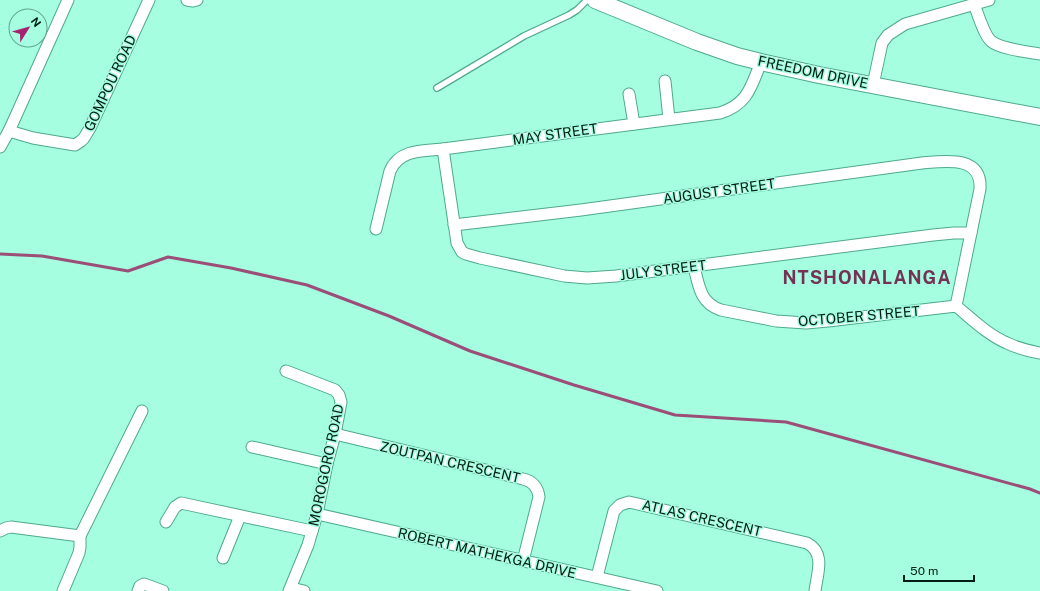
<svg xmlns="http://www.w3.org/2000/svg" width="1040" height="591" viewBox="0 0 1040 591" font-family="'Public Sans',sans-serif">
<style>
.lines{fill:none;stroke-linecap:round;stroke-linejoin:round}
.stream{stroke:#9b4e78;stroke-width:3}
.lane-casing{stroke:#4fa98d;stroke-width:8}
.street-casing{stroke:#4fa98d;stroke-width:13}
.secondary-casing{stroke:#4fa98d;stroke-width:18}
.lane{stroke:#fff;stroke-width:5.5}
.street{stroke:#fff;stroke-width:11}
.secondary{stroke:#fff;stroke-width:16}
.labels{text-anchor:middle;stroke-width:3;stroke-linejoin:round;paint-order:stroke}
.street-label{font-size:14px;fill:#021e16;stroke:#a4fedf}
.district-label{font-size:18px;font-weight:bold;letter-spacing:1px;fill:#743354;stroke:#a4fedf}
</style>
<rect width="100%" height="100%" fill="#a4fedf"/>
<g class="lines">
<path class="stream" d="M 0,254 L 42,256 L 128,271 L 168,257 L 231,268 L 307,285 L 389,316 L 470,351 L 574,385 L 675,415 L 786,422 L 1030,489 L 1040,493"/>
<defs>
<path id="lane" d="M 437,88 L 524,36 L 569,15 L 577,10 L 587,0"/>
<g id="street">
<path d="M 187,0 L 193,1 L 197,0"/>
<path d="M 974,4 C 978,14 984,35 991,41 C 1000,49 1028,52 1040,54"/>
<path d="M 665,81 L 669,119"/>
<path d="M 873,85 L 882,43 L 888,35 L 905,24 L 989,0"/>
<path d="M 629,94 L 634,124"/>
<path d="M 9,131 L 33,138 L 75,145 L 81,141 L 84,138 L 90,128 L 149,0"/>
<path d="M 0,147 L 9,131 L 68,0"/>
<path d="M 443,149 L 457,243 L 462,252 L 466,254 L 480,258 L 564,276 L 587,278 L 616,276 L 933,235 L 954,233 L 971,233"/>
<path d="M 454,225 L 581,210 L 922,163 C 945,161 982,155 980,189 L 956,306"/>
<path d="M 376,229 L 390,171 C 399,149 423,151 443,149 L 720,113 C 748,104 751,87 761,62"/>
<path d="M 694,267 C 699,286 700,303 721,310 L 776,321 L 806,323 L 828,321 L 956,306 C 972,319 988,335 1007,343 C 1017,348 1029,351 1040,353"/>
<path d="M 286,371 L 335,390 L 339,395 L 341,402 L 335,434 L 327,464 L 317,514 L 308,545 L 289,591"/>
<path d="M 335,434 L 523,479 C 533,481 538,488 539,497 L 523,561"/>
<path d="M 252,447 L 327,464"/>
<path d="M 317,514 L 657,591"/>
<path d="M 166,522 L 175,507 L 181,503 L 312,531"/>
<path d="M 0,531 L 6,528 L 11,527 L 80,536"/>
<path d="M 223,558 L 240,516"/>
<path d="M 597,577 L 614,511 L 620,505 L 629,502 L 807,543 C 826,553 817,574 815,591"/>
<path d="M 291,588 L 304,591"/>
<path d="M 63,591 L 79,553 L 80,547 L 80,536 L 142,411"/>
<path d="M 138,591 L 140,586 L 144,584 L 163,591"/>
</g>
<path id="secondary" d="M 595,0 L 697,42 L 737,56 L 761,62 L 819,75 L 1040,117"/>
</defs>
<use href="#lane" class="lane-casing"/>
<use href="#street" class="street-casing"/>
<use href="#secondary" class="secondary-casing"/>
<use href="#lane" class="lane"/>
<use href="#street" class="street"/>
<use href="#secondary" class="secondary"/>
</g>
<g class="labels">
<g class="street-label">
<text transform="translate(813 72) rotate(12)" y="5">FREEDOM DRIVE</text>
<text transform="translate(110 83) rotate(-65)" y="5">GOMPOU ROAD</text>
<text transform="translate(555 134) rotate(-8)" y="5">MAY STREET</text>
<text transform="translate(719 191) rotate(-8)" y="5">AUGUST STREET</text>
<text transform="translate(663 270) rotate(-7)" y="5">JULY STREET</text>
<text transform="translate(859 316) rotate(-5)" y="5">OCTOBER STREET</text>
<text transform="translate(450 462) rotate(13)" y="5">ZOUTPAN CRESCENT</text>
<text transform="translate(326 465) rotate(-78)" y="5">MOROGORO ROAD</text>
<text transform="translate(702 518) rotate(13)" y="5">ATLAS CRESCENT</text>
<text transform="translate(487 553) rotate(13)" y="5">ROBERT MATHEKGA DRIVE</text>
</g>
<g class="district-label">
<text x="867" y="284">NTSHONALANGA</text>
</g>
</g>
<g transform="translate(28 28) rotate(53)"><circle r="19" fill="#a4fedf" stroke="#63a48f"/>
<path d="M0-3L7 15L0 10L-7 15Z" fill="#a62370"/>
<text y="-6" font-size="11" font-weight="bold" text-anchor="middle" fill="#021e16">N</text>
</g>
<path d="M904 575v6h70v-6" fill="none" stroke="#021e16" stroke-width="2"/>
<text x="910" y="575" font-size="12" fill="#021e16" stroke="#a4fedf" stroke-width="3" paint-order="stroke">50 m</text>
</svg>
